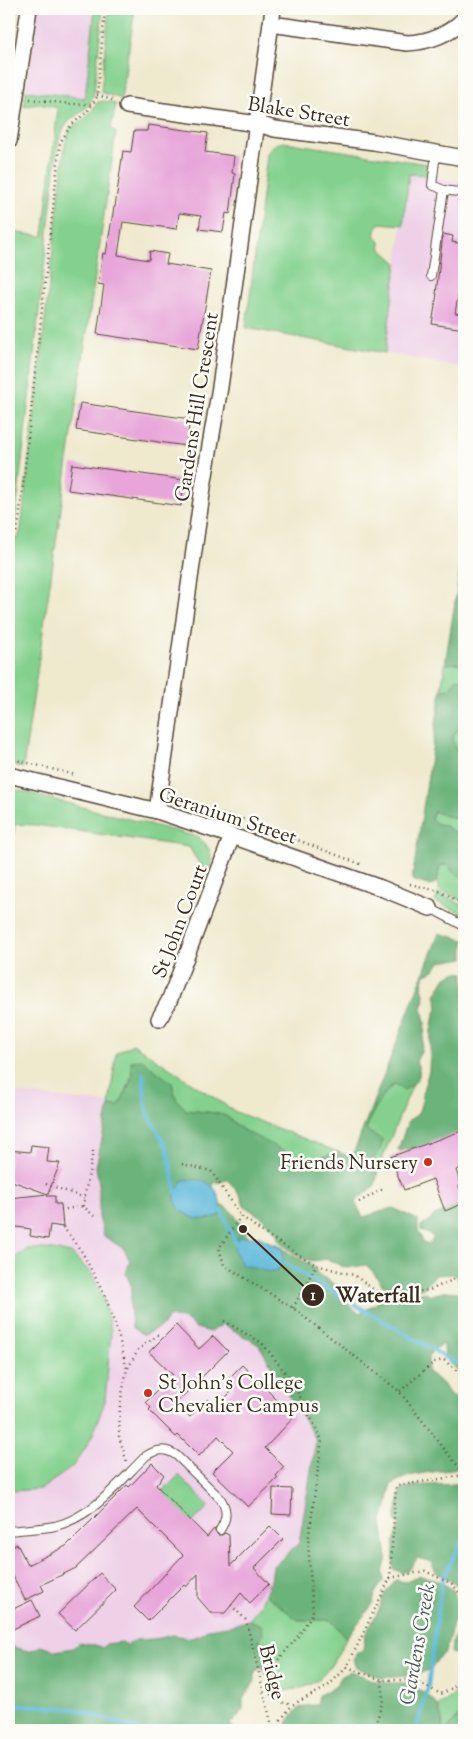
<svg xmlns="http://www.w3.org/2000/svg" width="473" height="1739" viewBox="0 0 473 1739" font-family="'Sorts Mill Goudy',serif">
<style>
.built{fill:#eed0e7}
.green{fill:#84d18f;stroke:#607e56}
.forest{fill:#6bb37a;stroke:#536e4c}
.water{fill:#5cb8da;stroke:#4c717c}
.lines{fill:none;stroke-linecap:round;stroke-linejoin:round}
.stream{stroke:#5cb8da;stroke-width:4}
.building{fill:#e7a5d9}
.lane-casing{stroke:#564738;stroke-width:10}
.street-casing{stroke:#564738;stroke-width:18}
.path{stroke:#564738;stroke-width:2.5;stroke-dasharray:1 4;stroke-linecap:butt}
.lane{stroke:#fff;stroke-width:8}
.street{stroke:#fff;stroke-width:15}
.poi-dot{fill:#c8321e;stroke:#fdfcf7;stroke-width:2}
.labels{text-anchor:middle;stroke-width:5;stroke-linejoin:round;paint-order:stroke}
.street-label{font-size:20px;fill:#3b2a1e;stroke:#fdfcf7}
.poi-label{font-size:20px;fill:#3b2a1e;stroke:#fdfcf7;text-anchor:end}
.water-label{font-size:21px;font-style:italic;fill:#475c60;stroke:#fdfcf7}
.leader{fill:none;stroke:#3b2a1e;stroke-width:2}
.callout-dot{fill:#3b2a1e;stroke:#fdfcf7;stroke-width:2}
.mark-label{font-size:15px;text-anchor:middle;font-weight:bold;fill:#fff}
.callout-label{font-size:21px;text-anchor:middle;font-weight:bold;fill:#3b2a1e;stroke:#fdfcf7;stroke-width:5;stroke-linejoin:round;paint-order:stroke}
</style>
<rect width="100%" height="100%" fill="#fdfcf7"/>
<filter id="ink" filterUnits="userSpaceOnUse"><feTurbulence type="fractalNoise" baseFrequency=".02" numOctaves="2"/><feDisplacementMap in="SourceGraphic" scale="10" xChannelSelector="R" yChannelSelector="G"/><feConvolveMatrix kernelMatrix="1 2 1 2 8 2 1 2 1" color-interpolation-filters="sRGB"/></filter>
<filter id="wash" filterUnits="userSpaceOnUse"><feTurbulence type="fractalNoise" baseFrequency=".0096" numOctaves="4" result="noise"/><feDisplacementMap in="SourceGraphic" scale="20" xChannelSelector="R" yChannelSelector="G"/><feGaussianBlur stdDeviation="1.12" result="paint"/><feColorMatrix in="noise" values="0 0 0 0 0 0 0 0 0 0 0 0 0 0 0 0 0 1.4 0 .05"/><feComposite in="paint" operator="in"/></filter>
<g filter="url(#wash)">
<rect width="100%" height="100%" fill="#efe9ce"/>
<g class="built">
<path d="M 38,9 L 95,9 L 85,99 L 26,91 Z"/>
<path d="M 409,173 L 464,182 L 464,368 L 385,353 Z"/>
<path d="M 9,1092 L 109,1103 L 96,1167 L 99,1186 L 223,1324 L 259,1346 L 316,1440 L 292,1588 L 279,1613 L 183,1643 L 9,1664 Z"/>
</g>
<g class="green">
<path d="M 95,9 L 103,9 L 94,92 C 87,115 78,110 66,125 C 63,129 60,137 58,143 L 14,530 L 9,535 L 15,481 L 9,481 L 9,232 L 43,236 L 58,108 L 39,104 L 24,106 L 26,91 L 85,98 Z"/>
<path d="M 109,9 L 135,9 L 121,99 L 101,92 Z"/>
<path d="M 105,101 L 116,104 L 111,128 L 116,133 L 23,768 L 9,764 L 9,541 L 18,538 L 21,529 L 65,145 L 70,129 L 88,116 L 98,102 Z"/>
<path d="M 283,142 L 427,164 L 426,175 L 409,174 L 403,225 L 379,223 L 374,234 L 380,242 L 381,249 L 397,263 L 385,353 L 246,328 L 267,155 C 270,146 275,144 283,142 Z"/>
<path d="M 464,651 L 464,680 L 457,678 L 449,689 L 441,691 L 445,664 L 462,663 Z"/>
<path d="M 464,725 L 464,754 L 455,748 L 452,738 L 457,730 Z"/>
<path d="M 9,788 L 198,837 C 218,853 211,864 204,886 L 194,882 L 201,867 L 189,847 L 36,825 L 15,824 L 9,861 Z"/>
<path d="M 434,810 L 454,818 L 464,817 L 464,870 L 458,855 L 460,841 L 448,827 L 436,823 L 431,819 Z"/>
<path d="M 440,865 L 447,865 L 463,877 L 464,875 L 464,902 L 439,890 L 437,882 Z"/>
<path d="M 438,893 L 463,905 L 464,903 L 464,914 L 435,902 Z"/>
<path d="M 133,1044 L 236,1112 L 338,1152 L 312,1160 L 291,1159 L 243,1130 L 226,1116 L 216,1113 L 186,1110 L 176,1099 L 172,1083 L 132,1061 C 132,1082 128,1088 119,1106 L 109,1106 L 116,1053 Z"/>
<path d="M 395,1084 L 404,1090 L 413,1084 L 379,1166 L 372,1160 L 366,1130 L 372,1113 L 383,1094 Z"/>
<path d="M 28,1249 L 47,1249 L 71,1253 L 92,1274 L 103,1298 L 111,1331 L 105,1401 L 93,1434 L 83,1452 L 71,1468 L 41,1489 L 12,1491 L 9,1489 L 9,1262 Z"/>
<path d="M 179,1475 L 209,1506 L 191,1524 L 161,1493 Z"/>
<path d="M 265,1594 L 298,1620 L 331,1620 L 346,1638 C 330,1671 318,1692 277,1690 L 262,1668 L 266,1660 L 259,1643 L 261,1625 L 249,1620 L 260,1606 Z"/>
<path d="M 464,1680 L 464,1710 L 447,1730 L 442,1730 L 443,1725 L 438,1705 C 451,1699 457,1693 464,1680 Z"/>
</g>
<g class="forest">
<path d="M 464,546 C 464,573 464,601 462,628 C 462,640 465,652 462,663 L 445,664 Z"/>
<path d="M 457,678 L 464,680 L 464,725 L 457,730 L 452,739 L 455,748 L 464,754 L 464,817 C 452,818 444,817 434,811 L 431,819 L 436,823 L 448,827 L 450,830 L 460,833 C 460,840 458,847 459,854 C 459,862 466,868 463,877 L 455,874 L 447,865 L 440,865 L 437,882 L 430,886 L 412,880 L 441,691 L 449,689 Z"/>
<path d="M 439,933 L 464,940 L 464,958 L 440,962 C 436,969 433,972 425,974 L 422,986 L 425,999 L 422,1008 L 425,1022 L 424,1035 L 421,1052 L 416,1061 C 424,1077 417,1082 404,1090 L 394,1084 C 380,1097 372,1112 366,1130 L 383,1140 L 379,1153 L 372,1160 L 379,1166 L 375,1185 L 355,1202 L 363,1217 L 393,1208 L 418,1220 L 418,1230 L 423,1242 L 429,1244 L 434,1237 L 421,1230 L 421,1226 L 428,1222 L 434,1215 L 464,1203 L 464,1280 L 452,1274 L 435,1275 L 424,1288 L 401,1294 L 383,1286 L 374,1273 L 366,1265 L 346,1268 L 327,1259 L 313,1261 L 304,1259 L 292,1252 L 279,1241 L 276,1232 L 261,1217 L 244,1206 L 240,1195 L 228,1180 L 214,1183 L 210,1196 L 211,1206 C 215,1206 219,1206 223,1206 C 238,1210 252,1248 260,1261 L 276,1243 L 292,1255 L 313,1266 L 318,1274 L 339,1287 C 344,1301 347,1306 360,1313 L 377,1303 L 382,1296 L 393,1294 L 403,1296 L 425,1292 L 431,1295 L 447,1291 L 464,1293 L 464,1369 L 455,1369 C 446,1361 444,1355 444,1344 L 432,1350 L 428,1359 L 428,1372 L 443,1384 L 450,1395 L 464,1400 L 464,1468 C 440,1473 412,1470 391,1485 L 387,1506 L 382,1521 L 387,1557 L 383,1573 L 384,1580 L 375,1593 L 373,1604 L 346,1638 L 331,1620 L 298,1620 L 265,1594 L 271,1580 L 273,1566 C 283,1559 290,1551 299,1543 L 316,1440 L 259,1345 L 223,1324 L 211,1332 L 196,1328 L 185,1319 L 169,1316 L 162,1326 L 144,1335 L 132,1327 L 130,1305 L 132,1287 L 126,1274 L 130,1261 L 124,1249 L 104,1236 L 99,1217 L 99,1183 L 96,1167 L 109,1106 L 119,1106 L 132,1078 L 131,1061 L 142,1060 L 172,1083 L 176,1099 L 186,1110 L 216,1113 L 226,1116 L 243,1130 L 288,1153 L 291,1159 L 312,1160 L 338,1152 L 352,1157 Z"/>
<path d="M 457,972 L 464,973 L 464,1130 L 423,1146 L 400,1151 L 398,1150 L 408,1121 L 418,1114 L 422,1101 L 424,1087 L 429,1071 L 431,1030 L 434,1015 L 438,1007 L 435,995 L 446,977 Z"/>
<path d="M 464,1482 L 464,1585 L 460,1588 L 450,1580 L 437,1573 L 430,1561 L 417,1558 L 411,1568 L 403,1573 L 393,1569 L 394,1541 L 400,1526 L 395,1520 L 401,1490 C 421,1481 444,1488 464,1482 Z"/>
<path d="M 420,1576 L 434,1579 L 446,1585 L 454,1591 L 457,1602 L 456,1613 L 445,1653 L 439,1657 L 431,1670 L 425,1671 L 417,1675 L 382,1678 L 356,1667 L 353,1659 L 357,1653 L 363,1650 L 365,1635 L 380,1608 L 382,1598 L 396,1580 L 406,1582 Z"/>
<path d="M 464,1619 L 464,1655 L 463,1656 L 451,1653 L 452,1641 Z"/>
<path d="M 249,1620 L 261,1625 L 263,1632 L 259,1643 L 262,1649 L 266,1650 C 267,1662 265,1667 254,1672 L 255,1681 L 243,1699 L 243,1710 L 234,1721 L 229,1723 L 234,1728 L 234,1730 L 9,1730 L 9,1646 L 29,1651 L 41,1646 L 55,1651 L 73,1648 L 78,1643 L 99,1646 L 103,1648 L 106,1644 L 122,1642 L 127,1645 L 134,1640 L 154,1639 L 173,1635 L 191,1638 L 201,1635 L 208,1629 L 233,1625 Z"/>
<path d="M 350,1671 L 375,1681 L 386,1683 L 410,1683 C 423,1694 435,1695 440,1714 C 442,1720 443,1724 442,1730 L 289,1730 L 287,1723 C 297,1707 299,1706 317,1705 L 319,1695 L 335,1687 L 342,1676 Z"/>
<path d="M 464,1710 L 464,1730 L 447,1730 Z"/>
</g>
<g class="water">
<path d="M 183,1180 C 188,1180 193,1179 198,1180 C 216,1181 223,1200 220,1215 C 215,1217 209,1219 204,1219 C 192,1220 176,1211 175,1198 C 174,1191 179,1186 183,1180 Z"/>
<path d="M 238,1237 L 260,1237 L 283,1249 L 283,1259 L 279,1269 L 269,1272 L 242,1265 L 234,1250 Z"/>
</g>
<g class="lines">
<g class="stream">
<path d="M 143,1074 L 146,1109 L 167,1148 L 176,1192"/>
<path d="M 221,1210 L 236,1244"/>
<path d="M 282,1262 L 464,1368"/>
<path d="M 9,1704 L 75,1709 L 141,1730"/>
<path d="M 416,1730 L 428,1687 L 442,1580 L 464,1537"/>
</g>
</g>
<g id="blocks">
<g class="building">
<path d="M 148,125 L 208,133 L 205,152 L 234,156 L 232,173 L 235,174 L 230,214 L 226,213 L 223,232 L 199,229 L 201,216 L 179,213 L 177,229 L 123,222 L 118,255 L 149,260 L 150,251 L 168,254 L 166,264 L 211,271 L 198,349 L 97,334 L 104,285 L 98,284 L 103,253 L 106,254 L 114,207 L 115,207 L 123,151 L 131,152 L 134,131 L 147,131 Z"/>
<path d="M 443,234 L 453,236 L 452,242 L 464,244 L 464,265 L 455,313 L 464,314 L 464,329 L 432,324 L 437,294 L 436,294 Z"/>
<path d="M 80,403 L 190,419 L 186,446 L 76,430 Z"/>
<path d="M 72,464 L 184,480 L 181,506 L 68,490 Z"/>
<path d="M 464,1130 L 464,1167 L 456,1170 L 461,1185 L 459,1186 L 464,1203 L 445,1211 L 433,1179 L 404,1190 L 390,1157 Z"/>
<path d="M 31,1145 L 49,1147 L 47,1162 L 60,1163 L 48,1194 L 9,1180 L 9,1150 L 30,1152 Z"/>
<path d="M 48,1194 L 47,1196 L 55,1196 L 55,1204 L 61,1204 L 63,1227 L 50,1225 L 48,1239 L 30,1236 L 31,1229 L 9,1226 L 9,1198 Z"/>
<path d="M 176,1325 L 199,1349 L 213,1336 L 228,1351 L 176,1403 L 190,1417 L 208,1399 L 216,1407 L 235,1388 L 227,1380 L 242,1365 L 294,1417 L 265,1448 L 284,1467 L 276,1476 L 278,1478 L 248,1507 L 212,1472 L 233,1451 L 218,1436 L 199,1456 L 178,1435 L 176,1437 L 149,1410 L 151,1408 L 146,1402 L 173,1375 L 149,1352 Z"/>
<path d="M 152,1463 L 164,1475 L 156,1485 L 207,1537 L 214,1529 L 218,1535 L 222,1535 L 225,1533 L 229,1535 L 230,1566 L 270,1526 L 283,1539 L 254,1568 L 269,1584 L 250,1603 L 241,1593 L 225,1613 L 211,1613 L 198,1598 L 198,1574 L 186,1587 L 184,1585 L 148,1621 L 134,1607 L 183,1555 L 137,1509 L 76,1568 L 41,1585 L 44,1591 L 25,1600 L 13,1576 L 9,1578 L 9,1548 L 17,1544 L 28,1565 L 66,1546 L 127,1485 L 129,1487 Z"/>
<path d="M 273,1488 L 292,1489 L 291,1515 L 272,1514 Z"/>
<path d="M 100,1573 L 116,1590 L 75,1630 L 58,1614 Z"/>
<path d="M 32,1600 L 40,1616 L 9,1631 L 9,1611 Z"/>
</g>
</g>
</g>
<g filter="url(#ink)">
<use href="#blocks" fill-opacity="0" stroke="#564738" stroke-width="1"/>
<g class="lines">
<defs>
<g id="lane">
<path d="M 444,190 L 464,193"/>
<path d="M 431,276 L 444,190 L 432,185 L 436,153"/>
<path d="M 430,908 L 464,926"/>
<path d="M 9,1531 C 24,1529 40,1529 55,1526 C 93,1517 119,1482 146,1456 C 156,1449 167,1448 177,1456 L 220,1498 C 228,1510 227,1519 220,1530"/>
</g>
<g id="street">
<path d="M 271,24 L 407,43 C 430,42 448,35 464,19"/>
<path d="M 127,106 L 258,124 L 275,129 L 374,142 L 464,158"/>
<path d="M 9,141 L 29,9"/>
<path d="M 9,775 L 157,811 L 232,836 L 381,888 L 430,908"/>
<path d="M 157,811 L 203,487 L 220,387 L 273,9"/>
<path d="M 159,1019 L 169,1001 L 182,968 L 232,836"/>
</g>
</defs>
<use href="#lane" class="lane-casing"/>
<use href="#street" class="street-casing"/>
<g class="path">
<path d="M 97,95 L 115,101"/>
<path d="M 30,99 L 70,104 L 93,104"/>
<path d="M 9,538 L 16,534 L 19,521 L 60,143 L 71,125 L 87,112 L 97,97 L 105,9"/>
<path d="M 9,758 L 75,775"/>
<path d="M 194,807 L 240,818 L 363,865"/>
<path d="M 410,884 L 439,891 L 464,904"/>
<path d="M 93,1151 L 83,1206 L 94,1216"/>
<path d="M 182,1164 L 211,1171 L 241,1216 L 268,1236 L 316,1265 L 354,1275 L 377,1292 L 406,1293 L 430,1290 L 455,1279 L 464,1284"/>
<path d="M 46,1184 L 85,1198"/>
<path d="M 359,1202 L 383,1189"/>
<path d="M 61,1210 L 83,1206"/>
<path d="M 241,1216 L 219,1248 L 224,1265 L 293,1308 L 399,1391 L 464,1474"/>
<path d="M 63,1227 L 82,1252 L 106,1298 L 117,1330 L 127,1369 L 120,1404 L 119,1436 L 127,1463"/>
<path d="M 293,1308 L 316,1265"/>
<path d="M 224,1321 L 262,1343 L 292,1381 L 322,1440 L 308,1543 L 313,1613 L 296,1639 L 267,1673 L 270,1694 L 284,1703 L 292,1705"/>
<path d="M 128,1368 L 138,1350 L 159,1334"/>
<path d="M 400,1391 L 434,1362 L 444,1360 L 464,1377"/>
<path d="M 390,1578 L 425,1571 L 452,1584 L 464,1598"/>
<path d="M 231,1605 L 246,1620 L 273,1730"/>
<path d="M 347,1667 L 382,1680 L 413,1680 L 441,1694 L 454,1687 L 464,1667"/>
<path d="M 283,1730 L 281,1720 L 292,1705 L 327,1687 L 347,1667 L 390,1578 L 396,1486 L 464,1475"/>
<path d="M 374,1730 L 383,1700 L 382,1680"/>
</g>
<use href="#lane" class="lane"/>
<use href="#street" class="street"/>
</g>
</g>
<g class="poi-dot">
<circle cx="428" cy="1162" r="5"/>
<circle cx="148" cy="1393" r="5"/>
</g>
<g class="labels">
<g class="street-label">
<text transform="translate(299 111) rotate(9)" y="7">Blake Street</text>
<text transform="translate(196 407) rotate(-81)" y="7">Gardens Hill Crescent</text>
<text transform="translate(228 815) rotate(18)" y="7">Geranium Street</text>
<text transform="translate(179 921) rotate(-69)" y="7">St John Court</text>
<text transform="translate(273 1672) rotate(76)" y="7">Bridge</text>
</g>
<g class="poi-label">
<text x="418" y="1169">Friends Nursery</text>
<text x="158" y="1389" text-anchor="start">St John's College<tspan x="158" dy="23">Chevalier Campus</tspan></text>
</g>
<g class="water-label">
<text transform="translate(417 1644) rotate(-80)" y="7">Gardens Creek</text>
</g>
</g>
<path class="leader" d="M243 1229L313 1295"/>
<g class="callout-dot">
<circle cx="243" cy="1229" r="5"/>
<circle cx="313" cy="1295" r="12"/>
</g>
<g class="mark-label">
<text x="313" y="1300">1</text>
</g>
<g class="callout-label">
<text x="378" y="1302">Waterfall</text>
</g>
<rect width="473" height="1739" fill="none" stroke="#fdfcf7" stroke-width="30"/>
</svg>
